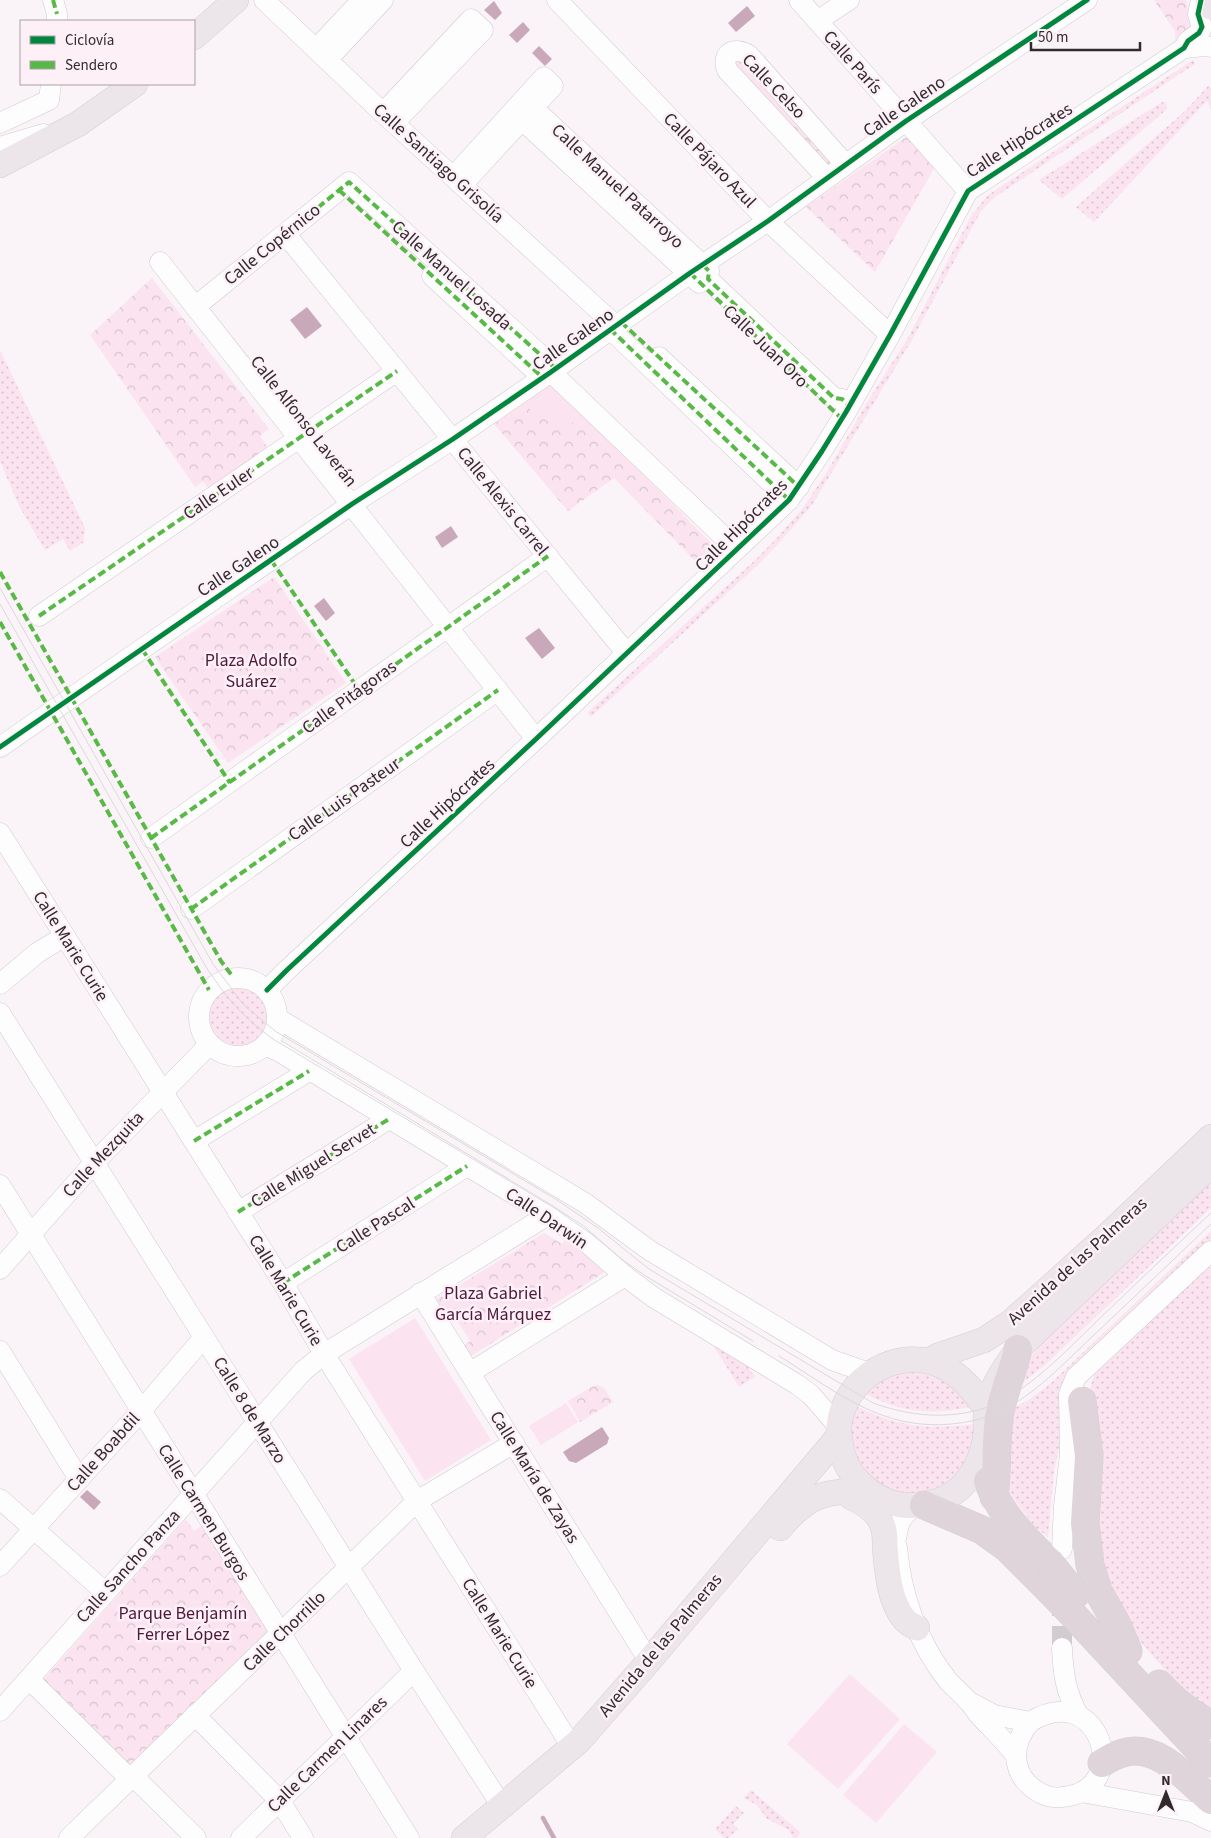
<svg xmlns="http://www.w3.org/2000/svg" width="1211" height="1838" viewBox="0 0 1211 1838" font-family="'Source Sans 3',sans-serif">
<style>
.grass{fill:url(#grass-dots)}
.park{fill:url(#park-crowns)}
.pitch{fill:#fbe4f0}
.water{fill:#c9a8ba}
.lines{fill:none;stroke-linecap:round;stroke-linejoin:round}
.stream{stroke:#c9a8ba;stroke-width:4.5}
.minor-tunnel{stroke:#d2cbcf;stroke-width:20;stroke-dasharray:20 10;stroke-linecap:butt}
.minor-casing{stroke:#d1cbce;stroke-width:21}
.major-casing{stroke:#d4d0d2;stroke-width:26}
.highway-casing{stroke:#d4d0d2;stroke-width:29}
.minor{stroke:#fefdfe;stroke-width:20}
.major{stroke:#ece5e9;stroke-width:25}
.highway{stroke:#e0d4db;stroke-width:28}
.tram{stroke:#dbd9da;stroke-width:1}
.highway-bridge-casing{stroke:#d4d0d2;stroke-width:29;stroke-linecap:butt}
.highway-bridge{stroke:#e0d4db;stroke-width:28}
.quiet{stroke:#58b947;stroke-width:4;stroke-dasharray:8 4;stroke-linecap:butt}
.cycleway-casing{stroke:#fdf0f7;stroke-width:8}
.cycleway{stroke:#00873e;stroke-width:5}
.labels{text-anchor:middle;stroke-width:5;stroke-linejoin:round;paint-order:stroke}
.street-label{font-size:18px;fill:#302a2d;stroke:#fdf0f7}
.park-label{font-size:18px;fill:#4e183a;stroke:#fdf0f7}
</style>
<defs>
<pattern id="grass-dots" width="8" height="8" patternUnits="userSpaceOnUse" patternTransform="scale(1.25)"><rect width="8" height="8" fill="#fbe4f0"/><path d="M2 2h.1M6 6h.1" fill="none" stroke="#d7c4ce" stroke-width="1.8" stroke-linecap="round"/></pattern>
<pattern id="park-crowns" width="20" height="18" patternUnits="userSpaceOnUse" patternTransform="scale(1.25)"><rect width="20" height="18" fill="#fbe4f0"/><path d="M2 6a3 3 0 1 1 6 0M12 15a3 3 0 1 1 6 0" fill="none" stroke="#d7c4ce"/></pattern>
</defs>
<rect width="100%" height="100%" fill="#faf3f7"/>
<g class="grass">
<path d="M 1193,60 L 1195,64 L 995,197 L 981,211 L 912,340 L 812,505 L 779,543 L 758,565 L 591,717 L 587,713 L 753,562 L 776,539 L 803,508 L 825,475 L 871,396 L 908,338 L 971,216 L 988,195 Z"/>
<path d="M 1209,85 L 1211,89 L 1211,110 L 1207,101 L 1094,222 L 1076,207 L 1185,111 Z"/>
<path d="M 1162,102 L 1166,103 L 1167,109 L 1062,199 L 1039,180 Z"/>
<path d="M 0,350 L 85,528 L 83,543 L 70,551 L 63,539 L 45,550 L 19,506 L 0,461 Z"/>
<circle cx="238" cy="1017" r="31"/>
<path d="M 1211,1182 L 1211,1208 L 1043,1367 L 1018,1386 L 1030,1358 L 1048,1336 Z"/>
<path d="M 1211,1231 L 1211,1240 L 1078,1364 L 1054,1471 L 1048,1537 L 1035,1527 L 1019,1506 L 1010,1492 L 1005,1477 L 1007,1412 L 1030,1399 L 1051,1383 Z"/>
<path d="M 1211,1264 L 1211,1710 L 1179,1686 L 1132,1632 L 1096,1557 L 1090,1398 L 1091,1384 L 1095,1374 Z"/>
<path d="M 713,1345 L 746,1364 L 755,1377 L 739,1387 Z"/>
<path d="M 904,1372 C 934,1372 953,1381 969,1407 C 930,1416 899,1412 864,1393 L 888,1376 Z"/>
<path d="M 856,1406 C 899,1427 927,1430 974,1424 C 974,1435 974,1451 968,1461 C 944,1503 886,1506 860,1465 C 853,1454 848,1439 850,1425 C 851,1419 854,1413 856,1406 Z"/>
<path d="M 751,1790 L 801,1833 L 796,1838 L 793,1838 L 789,1830 L 767,1819 L 757,1805 L 743,1798 Z"/>
<path d="M 736,1806 L 744,1813 L 733,1824 L 738,1829 L 728,1838 L 724,1838 L 715,1829 Z"/>
</g>
<g class="park">
<path d="M 1154,0 L 1186,0 L 1193,29 L 1175,41 L 1175,31 Z"/>
<path d="M 737,55 L 832,156 L 830,168 L 735,73 L 733,57 Z"/>
<path d="M 906,137 L 935,167 L 875,272 L 806,207 Z"/>
<path d="M 152,278 L 269,429 L 260,436 L 268,448 L 209,489 L 203,481 L 195,487 L 90,335 Z"/>
<path d="M 551,381 L 715,547 L 698,564 L 614,478 L 568,511 L 494,424 Z"/>
<path d="M 274,577 L 346,683 L 228,763 L 155,657 Z"/>
<path d="M 544,1233 L 562,1244 L 565,1240 L 580,1248 L 605,1272 L 471,1356 L 464,1346 L 470,1341 L 455,1317 L 448,1321 L 435,1300 Z"/>
<path d="M 597,1385 L 604,1388 L 613,1402 L 580,1422 L 568,1401 L 593,1386 Z"/>
<path d="M 186,1519 L 194,1531 L 203,1525 L 270,1632 L 131,1767 L 43,1680 Z"/>
</g>
<g class="pitch">
<path d="M 551,381 L 581,411 L 565,433 L 522,404 Z"/>
<path d="M 415,1318 L 491,1440 L 425,1481 L 349,1359 Z"/>
<path d="M 566,1403 L 578,1422 L 541,1445 L 529,1426 Z"/>
<path d="M 850,1674 L 900,1719 L 838,1789 L 787,1744 Z"/>
<path d="M 904,1724 L 937,1752 L 876,1823 L 843,1795 Z"/>
</g>
<g class="water">
<path d="M 494,1 L 502,13 L 495,20 L 484,10 Z"/>
<path d="M 747,6 L 755,16 L 736,32 L 728,23 Z"/>
<path d="M 523,22 L 530,30 L 517,43 L 509,35 Z"/>
<path d="M 539,46 L 552,59 L 545,66 L 532,53 Z"/>
<path d="M 307,307 L 322,326 L 305,339 L 290,320 Z"/>
<path d="M 451,526 L 458,537 L 442,548 L 435,537 Z"/>
<path d="M 324,598 L 335,613 L 326,621 L 314,606 Z"/>
<path d="M 539,628 L 555,648 L 542,659 L 525,638 Z"/>
<path d="M 602,1427 L 609,1438 L 607,1444 L 576,1463 L 569,1461 L 563,1452 Z"/>
<path d="M 87,1490 L 101,1502 L 94,1510 L 80,1497 Z"/>
</g>
<g class="lines">
<path class="stream" d="M 543,1818 L 554,1838"/>
<path class="minor-tunnel" d="M 1062,1596 L 1062,1648"/>
<defs>
<g id="minor">
<path d="M 53,0 L 57,14 L 57,21"/>
<path d="M 264,0 L 383,113 L 615,325"/>
<path d="M 557,0 L 768,221 L 890,335"/>
<path d="M 799,0 L 968,191"/>
<path d="M 817,21 L 849,0"/>
<path d="M 1184,48 L 1205,46 L 1211,47"/>
<path d="M 316,49 L 362,0"/>
<path d="M 327,60 L 383,0"/>
<path d="M 533,108 L 709,271 L 708,279 L 834,398 L 842,399 L 849,406"/>
<path d="M 383,113 L 471,19 L 483,30 L 394,123"/>
<path d="M 522,120 L 699,283"/>
<path d="M 0,123 L 49,100 L 51,84"/>
<path d="M 0,147 L 43,134"/>
<path d="M 454,176 L 544,77 L 553,86 L 463,184"/>
<path d="M 826,177 L 727,70 C 721,53 734,46 749,55 L 845,164"/>
<path d="M 281,238 L 291,241 L 627,654"/>
<path d="M 160,262 L 536,739"/>
<path d="M 432,276 L 542,377"/>
<path d="M 196,306 L 349,182 L 555,368"/>
<path d="M 610,329 L 789,500"/>
<path d="M 659,357 L 799,487"/>
<path d="M 551,372 L 727,540"/>
<path d="M 39,616 L 397,371"/>
<path d="M 0,747 L 352,504 L 453,439 L 551,372 L 690,273 L 768,221 L 906,121 L 1087,0"/>
<path d="M 0,833 L 283,1283 L 324,1354 L 572,1747"/>
<path d="M 151,838 L 548,556"/>
<path d="M 191,909 L 498,690"/>
<circle cx="238" cy="1017" r="39"/>
<path d="M 0,984 L 37,953 L 65,936"/>
<path d="M 267,990 L 287,970 L 536,739 L 789,500 L 822,451 L 846,412 L 890,335 L 968,191 L 1184,48 L 1188,41 L 1199,33 L 1202,27 L 1198,14 L 1201,0"/>
<path d="M 0,1013 L 414,1671 L 502,1806"/>
<path d="M 277,1018 L 585,1203 L 649,1250 L 679,1268 L 832,1360 L 869,1373"/>
<path d="M 265,1045 L 280,1052 L 548,1215 L 577,1234 L 625,1276 L 653,1297 L 798,1385 L 811,1395 L 839,1427"/>
<path d="M 194,1141 L 309,1071"/>
<path d="M 0,1185 L 409,1838"/>
<path d="M 238,1212 L 389,1119"/>
<path d="M 0,1269 L 94,1163 L 204,1050 L 207,1041"/>
<path d="M 283,1283 L 467,1166"/>
<path d="M 420,1293 L 649,1661"/>
<path d="M 0,1351 L 79,1479"/>
<path d="M 471,1372 L 625,1276"/>
<path d="M 1070,1452 L 1069,1394 L 1076,1377 L 1211,1251"/>
<path d="M 0,1499 L 105,1592"/>
<path d="M 896,1538 C 899,1521 901,1516 915,1506"/>
<path d="M 897,1547 C 901,1595 918,1644 949,1682 C 955,1688 962,1694 968,1701 C 973,1705 975,1711 980,1716 C 993,1730 1004,1740 1016,1756"/>
<path d="M 1062,1549 L 1064,1506 L 1072,1438"/>
<path d="M 0,1566 L 141,1411 L 199,1343 L 205,1339"/>
<path d="M 1062,1648 C 1063,1673 1066,1694 1079,1716"/>
<path d="M 29,1679 L 130,1779"/>
<path d="M 970,1702 L 994,1715 L 1030,1722 C 1095,1681 1129,1775 1077,1794 C 1067,1797 1057,1799 1047,1796 C 1013,1783 1007,1749 1030,1722"/>
<path d="M 0,1711 L 303,1371 L 324,1354 L 548,1215"/>
<path d="M 195,1715 L 280,1801 L 303,1838"/>
<path d="M 133,1776 L 196,1838"/>
<path d="M 1081,1792 L 1192,1812 L 1211,1821"/>
<path d="M 69,1838 L 417,1501 L 514,1443"/>
<path d="M 241,1838 L 414,1671"/>
</g>
<g id="major">
<path d="M 1208,0 L 1211,7"/>
<path d="M 194,37 L 236,0"/>
<path d="M 0,165 L 78,124 L 135,84"/>
<path d="M 928,1361 L 940,1355 L 984,1340 L 1010,1323 L 1108,1235 L 1211,1137"/>
<path d="M 986,1408 C 974,1392 961,1375 942,1366 C 898,1345 843,1378 839,1427 C 838,1433 840,1440 841,1446 C 843,1460 849,1472 859,1482 C 871,1494 885,1503 902,1505 C 924,1507 949,1501 964,1484 C 977,1469 984,1452 986,1432 C 986,1423 985,1414 987,1406 C 993,1384 1005,1367 1018,1349 L 1211,1165"/>
<path d="M 851,1497 C 862,1502 872,1508 879,1518 C 885,1527 885,1537 885,1548 C 887,1571 889,1600 904,1619 C 907,1623 912,1625 917,1628"/>
<path d="M 780,1528 C 807,1495 827,1489 869,1492"/>
<path d="M 464,1838 L 579,1741 L 649,1661 L 839,1436"/>
</g>
<g id="highway">
<path d="M 1082,1401 L 1089,1456 L 1085,1523 L 1090,1565 L 1098,1591 L 1116,1623 L 1128,1651"/>
<path d="M 988,1481 C 1001,1515 1022,1535 1048,1561"/>
<path d="M 994,1497 C 998,1469 995,1440 1000,1412 C 1004,1391 1013,1370 1018,1349"/>
<path d="M 924,1505 L 982,1530 L 1007,1548 L 1049,1590"/>
<path d="M 1076,1618 L 1211,1763"/>
<path d="M 1159,1684 C 1174,1701 1192,1714 1211,1725"/>
<path d="M 1102,1763 C 1108,1759 1115,1755 1123,1753 C 1157,1742 1188,1780 1211,1800"/>
</g>
</defs>
<use href="#minor" class="minor-casing"/>
<use href="#major" class="major-casing"/>
<use href="#highway" class="highway-casing"/>
<use href="#minor" class="minor"/>
<use href="#major" class="major"/>
<use href="#highway" class="highway"/>
<g class="tram">
<path d="M 0,588 L 213,964 L 243,1004 L 275,1031 L 557,1200 L 598,1228 L 649,1269 L 873,1403 C 910,1416 947,1420 985,1408 C 1025,1395 1068,1349 1098,1320 C 1136,1284 1173,1248 1211,1213"/>
<path d="M 0,604 L 206,967 C 227,999 243,1017 273,1039 L 556,1209 L 594,1236 L 624,1261 L 644,1275 L 753,1341"/>
<path d="M 779,1356 C 818,1380 857,1411 902,1421 C 933,1428 970,1425 999,1412 C 1035,1395 1064,1363 1093,1336 C 1132,1299 1172,1261 1211,1224"/>
</g>
<defs>
<g id="highway-bridge">
<path d="M 1048,1561 L 1076,1595"/>
<path d="M 1049,1590 L 1076,1618"/>
</g>
</defs>
<use href="#highway-bridge" class="highway-bridge-casing"/>
<use href="#highway-bridge" class="highway-bridge"/>
<g class="quiet">
<path d="M 53,0 L 57,14"/>
<path d="M 339,190 L 542,377"/>
<path d="M 281,238 L 349,182 L 555,368"/>
<path d="M 703,265 L 709,271 L 708,279 L 834,398 L 842,399 L 849,406"/>
<path d="M 690,273 L 842,419"/>
<path d="M 621,322 L 799,487"/>
<path d="M 610,329 L 789,500"/>
<path d="M 271,560 L 359,690"/>
<path d="M 0,572 L 221,961 L 233,977"/>
<path d="M 39,616 L 397,371"/>
<path d="M 0,622 L 209,990"/>
<path d="M 142,649 L 230,783"/>
<path d="M 151,838 L 548,556"/>
<path d="M 191,909 L 498,690"/>
<path d="M 194,1141 L 309,1071"/>
<path d="M 238,1212 L 389,1119"/>
<path d="M 283,1283 L 467,1166"/>
</g>
<defs>
<g id="cycleway">
<path d="M 0,747 L 352,504 L 453,439 L 551,372 L 690,273 L 768,221 L 906,121 L 1087,0"/>
<path d="M 267,990 L 287,970 L 536,739 L 789,500 L 822,451 L 846,412 L 890,335 L 968,191 L 1184,48 L 1188,41 L 1199,33 L 1202,27 L 1198,14 L 1201,0"/>
</g>
</defs>
<use href="#cycleway" class="cycleway-casing"/>
<use href="#cycleway" class="cycleway"/>
</g>
<g class="labels">
<g class="street-label">
<text transform="translate(853 62) rotate(48)" y="6">Calle París</text>
<text transform="translate(774 86) rotate(46)" y="6">Calle Celso</text>
<text transform="translate(904 106) rotate(-34)" y="6">Calle Galeno</text>
<text transform="translate(1019 140) rotate(-33)" y="6">Calle Hipócrates</text>
<text transform="translate(710 160) rotate(46)" y="6">Calle Pájaro Azul</text>
<text transform="translate(439 163) rotate(42)" y="6">Calle Santiago Grisolía</text>
<text transform="translate(618 186) rotate(43)" y="6">Calle Manuel Patarroyo</text>
<text transform="translate(272 244) rotate(-39)" y="6">Calle Copérnico</text>
<text transform="translate(452 275) rotate(42)" y="6">Calle Manuel Losada</text>
<text transform="translate(573 339) rotate(-35)" y="6">Calle Galeno</text>
<text transform="translate(766 346) rotate(44)" y="6">Calle Juan Oro</text>
<text transform="translate(304 421) rotate(52)" y="6">Calle Alfonso Laverán</text>
<text transform="translate(218 493) rotate(-34)" y="6">Calle Euler</text>
<text transform="translate(503 501) rotate(51)" y="6">Calle Alexis Carrel</text>
<text transform="translate(741 525) rotate(-45)" y="6">Calle Hipócrates</text>
<text transform="translate(238 566) rotate(-34)" y="6">Calle Galeno</text>
<text transform="translate(349 697) rotate(-36)" y="6">Calle Pitágoras</text>
<text transform="translate(344 799) rotate(-35)" y="6">Calle Luis Pasteur</text>
<text transform="translate(447 803) rotate(-43)" y="6">Calle Hipócrates</text>
<text transform="translate(71 946) rotate(58)" y="6">Calle Marie Curie</text>
<text transform="translate(103 1154) rotate(-47)" y="6">Calle Mezquita</text>
<text transform="translate(313 1165) rotate(-32)" y="6">Calle Miguel Servet</text>
<text transform="translate(547 1218) rotate(34)" y="6">Calle Darwin</text>
<text transform="translate(375 1225) rotate(-32)" y="6">Calle Pascal</text>
<text transform="translate(1077 1261) rotate(-42)" y="6">Avenida de las Palmeras</text>
<text transform="translate(286 1290) rotate(59)" y="6">Calle Marie Curie</text>
<text transform="translate(250 1410) rotate(58)" y="6">Calle 8 de Marzo</text>
<text transform="translate(103 1452) rotate(-48)" y="6">Calle Boabdil</text>
<text transform="translate(535 1477) rotate(58)" y="6">Calle María de Zayas</text>
<text transform="translate(204 1512) rotate(58)" y="6">Calle Carmen Burgos</text>
<text transform="translate(128 1566) rotate(-48)" y="6">Calle Sancho Panza</text>
<text transform="translate(284 1631) rotate(-44)" y="6">Calle Chorrillo</text>
<text transform="translate(500 1633) rotate(58)" y="6">Calle Marie Curie</text>
<text transform="translate(660 1645) rotate(-50)" y="6">Avenida de las Palmeras</text>
<text transform="translate(327 1754) rotate(-44)" y="6">Calle Carmen Linares</text>
</g>
<g class="park-label">
<text x="251" y="666">Plaza Adolfo<tspan x="251" dy="21">Suárez</tspan></text>
<text x="493" y="1299">Plaza Gabriel<tspan x="493" dy="21">García Márquez</tspan></text>
<text x="183" y="1619">Parque Benjamín<tspan x="183" dy="21">Ferrer López</tspan></text>
</g>
</g>
<rect x="20" y="20" width="175" height="65" fill="#fdf0f7" stroke="#aba1a6"/>
<rect x="30" y="36" width="25" height="8" fill="#00873e" stroke="#aba1a6"/>
<text x="65" y="45" font-size="15" fill="#302a2d">Ciclovía</text>
<rect x="30" y="61" width="25" height="8" fill="#58b947" stroke="#aba1a6"/>
<text x="65" y="70" font-size="15" fill="#302a2d">Sendero</text>
<g transform="translate(1166 1793)" stroke="#fdf0f7" stroke-width="4" paint-order="stroke">
<path d="M0-4L9 19L0 12L-9 19Z" fill="#302a2d"/>
<text y="-8" font-size="14" font-weight="bold" text-anchor="middle" fill="#302a2d">N</text>
</g>
<path d="M1031 42v8h109v-8" fill="none" stroke="#302a2d" stroke-width="2.5"/>
<text x="1038" y="42" font-size="15" fill="#302a2d" stroke="#fdf0f7" stroke-width="4" paint-order="stroke">50 m</text>
</svg>
